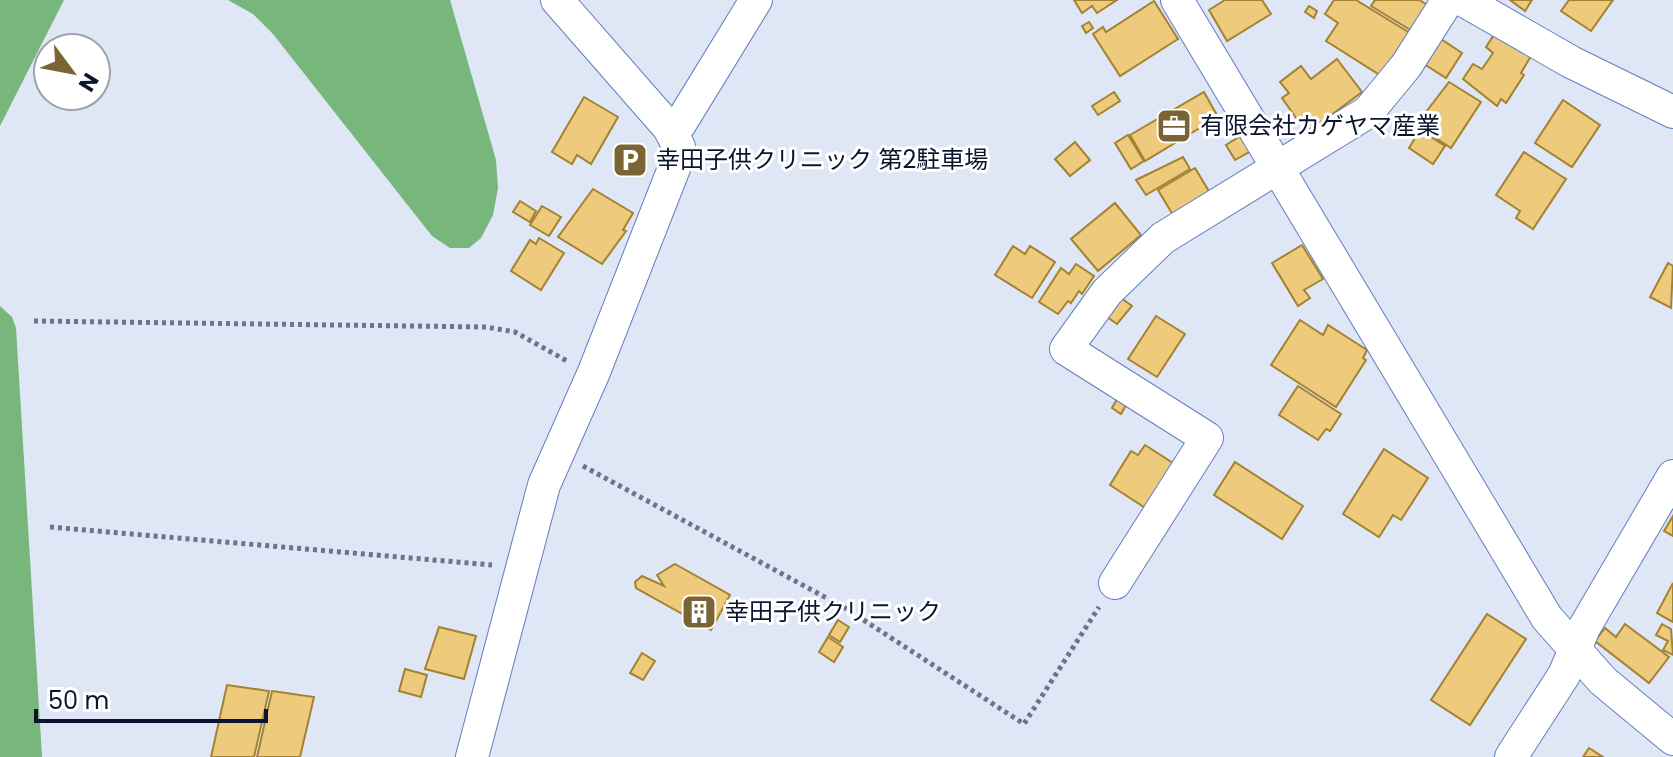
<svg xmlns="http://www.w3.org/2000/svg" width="1673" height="757" viewBox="0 0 1673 757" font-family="Poppins,'Noto Sans JP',sans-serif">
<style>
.forest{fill:#77b77b}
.building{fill:#edca7c;stroke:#a38232;stroke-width:2}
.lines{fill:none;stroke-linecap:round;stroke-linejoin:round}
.minor-casing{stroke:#637fc0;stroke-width:34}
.path{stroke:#6b7489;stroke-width:5;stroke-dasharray:4 4;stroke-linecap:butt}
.minor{stroke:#fff;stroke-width:32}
.labels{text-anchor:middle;stroke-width:6;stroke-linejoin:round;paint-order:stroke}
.poi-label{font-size:24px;fill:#0b152f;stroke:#fff;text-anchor:start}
</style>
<rect width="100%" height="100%" fill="#dfe6f5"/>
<g class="forest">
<path d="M 0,0 L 64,0 L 0,126 Z"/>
<path d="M 228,0 L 450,0 L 496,160 L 498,188 L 493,215 L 481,238 L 469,248 L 450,248 L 432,236 L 273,34 L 253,14 Z"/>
<path d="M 0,306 L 12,317 L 16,328 L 42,757 L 0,757 Z"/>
</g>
<g class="building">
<path d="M 1074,0 L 1117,0 L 1097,13 L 1092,6 L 1082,13 Z"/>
<path d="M 1262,0 L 1271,14 L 1227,41 L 1209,10 L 1225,0 Z"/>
<path d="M 1334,0 L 1356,0 L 1410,33 L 1383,77 L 1326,41 L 1338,23 L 1325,14 Z"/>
<path d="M 1375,0 L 1419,0 L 1428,5 L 1412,31 L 1371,6 Z"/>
<path d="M 1510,0 L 1532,0 L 1525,11 Z"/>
<path d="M 1569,0 L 1613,0 L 1591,31 L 1561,11 Z"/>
<path d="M 1154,1 L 1178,39 L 1120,76 L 1093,34 L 1103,27 L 1106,32 Z"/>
<path d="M 1309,6 L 1317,11 L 1314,18 L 1305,12 Z"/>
<path d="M 1089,22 L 1093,28 L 1086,33 L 1082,26 Z"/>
<path d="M 1495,33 L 1531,56 L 1521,73 L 1524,75 L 1506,103 L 1501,99 L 1497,106 L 1463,79 L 1473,64 L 1482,69 L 1493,53 L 1486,47 Z"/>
<path d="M 1441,39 L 1462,53 L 1446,78 L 1424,64 Z"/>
<path d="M 1337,59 L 1362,92 L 1314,128 L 1305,116 L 1299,122 L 1282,98 L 1289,93 L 1280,82 L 1301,66 L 1311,79 Z"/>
<path d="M 1449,82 L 1481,102 L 1451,148 L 1416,125 Z"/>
<path d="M 1114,92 L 1120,101 L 1098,115 L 1092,106 Z"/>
<path d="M 1204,92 L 1218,117 L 1145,161 L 1130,135 Z"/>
<path d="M 584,97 L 618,117 L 591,164 L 577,155 L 572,164 L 552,152 Z"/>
<path d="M 1563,100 L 1600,125 L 1572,167 L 1535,143 Z"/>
<path d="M 1420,130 L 1445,146 L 1433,164 L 1409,148 Z"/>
<path d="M 1128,135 L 1144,161 L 1131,169 L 1115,143 Z"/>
<path d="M 1242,135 L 1251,151 L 1235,160 L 1226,145 Z"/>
<path d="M 1075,142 L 1090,160 L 1070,176 L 1055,159 Z"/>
<path d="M 1524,152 L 1566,179 L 1533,229 L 1516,218 L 1520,211 L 1496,195 Z"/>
<path d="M 1183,157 L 1190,169 L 1146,195 L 1136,180 Z"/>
<path d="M 1195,168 L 1210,193 L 1173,215 L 1158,190 Z"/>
<path d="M 593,189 L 633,213 L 623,230 L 626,231 L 602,264 L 558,237 Z"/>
<path d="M 520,201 L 536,211 L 530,222 L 513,212 Z"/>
<path d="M 1115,203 L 1141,235 L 1098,271 L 1071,239 Z"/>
<path d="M 542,206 L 561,217 L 549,236 L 530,225 Z"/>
<path d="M 539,238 L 564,253 L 541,290 L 511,271 L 530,240 L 536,244 Z"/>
<path d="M 1302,245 L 1323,279 L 1304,290 L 1310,298 L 1298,306 L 1272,263 Z"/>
<path d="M 1013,246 L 1025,254 L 1030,246 L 1055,262 L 1032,298 L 995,275 Z"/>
<path d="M 1668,263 L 1673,266 L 1671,308 L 1650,297 Z"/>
<path d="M 1076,264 L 1094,276 L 1082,294 L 1079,291 L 1071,303 L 1068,301 L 1058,314 L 1039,302 L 1061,268 L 1069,274 Z"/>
<path d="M 1121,298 L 1132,306 L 1117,324 L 1107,317 Z"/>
<path d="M 1156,316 L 1185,334 L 1157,377 L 1128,359 Z"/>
<path d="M 1300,320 L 1323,335 L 1328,325 L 1367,350 L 1363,358 L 1366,360 L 1336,407 L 1271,365 Z"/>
<path d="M 1298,386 L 1341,414 L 1330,431 L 1326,429 L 1318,440 L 1279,415 Z"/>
<path d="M 1117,399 L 1126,405 L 1121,414 L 1112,408 Z"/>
<path d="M 1145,445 L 1176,465 L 1147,509 L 1110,485 L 1131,451 L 1138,455 Z"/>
<path d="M 1384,449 L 1428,478 L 1401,520 L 1393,515 L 1379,537 L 1343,514 Z"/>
<path d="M 1235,462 L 1303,506 L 1282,539 L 1214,495 Z"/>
<path d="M 1673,516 L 1673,536 L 1664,531 Z"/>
<path d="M 675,564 L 730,595 L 711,630 L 636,588 L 635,582 L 642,576 L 664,586 L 657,575 Z"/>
<path d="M 1673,583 L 1673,622 L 1657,613 Z"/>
<path d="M 747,604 L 757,610 L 753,617 L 743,612 Z"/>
<path d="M 1487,614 L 1526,639 L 1470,725 L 1431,700 Z"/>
<path d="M 838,620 L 849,627 L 840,642 L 829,635 Z"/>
<path d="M 1625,624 L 1669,657 L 1649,683 L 1595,641 L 1605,628 L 1616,637 Z"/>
<path d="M 1662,624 L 1671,629 L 1673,655 L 1663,650 L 1668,641 L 1656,635 Z"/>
<path d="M 439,627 L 476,636 L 464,679 L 425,669 Z"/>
<path d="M 828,637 L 843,647 L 834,662 L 819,652 Z"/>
<path d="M 642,653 L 655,661 L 643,680 L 630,673 Z"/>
<path d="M 405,669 L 427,675 L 421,697 L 399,691 Z"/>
<path d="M 227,685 L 269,691 L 254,757 L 211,757 Z"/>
<path d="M 272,691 L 314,697 L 300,757 L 257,757 Z"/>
<path d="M 1589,748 L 1603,757 L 1583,757 Z"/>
</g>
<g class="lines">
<defs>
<g id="minor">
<path d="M 1177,0 L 1547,618 L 1603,681 L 1673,739"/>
<path d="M 1463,0 L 1571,62 L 1673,112"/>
<path d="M 671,131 L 680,124 L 756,0"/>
<path d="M 1115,583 L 1207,438 L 1066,349 L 1107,292 L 1163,238 L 1368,112 L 1406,66 L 1448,0"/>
<path d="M 472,757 L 544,485 L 594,372 L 678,158 L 679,147 L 669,128 L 557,0"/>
<path d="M 1511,757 L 1564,675 L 1584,628 L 1673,476"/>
</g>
</defs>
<use href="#minor" class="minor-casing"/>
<g class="path">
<path d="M 34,321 L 486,327 L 515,332 L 567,361"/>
<path d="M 583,466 L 845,608 L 1024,724 L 1099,607"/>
<path d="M 50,527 L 492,565"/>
</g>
<use href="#minor" class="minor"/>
</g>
<defs>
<symbol id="office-square" viewBox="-11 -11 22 22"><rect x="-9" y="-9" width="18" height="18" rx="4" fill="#7a6434" stroke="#fff"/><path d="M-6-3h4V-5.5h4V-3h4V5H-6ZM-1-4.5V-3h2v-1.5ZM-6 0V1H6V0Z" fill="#fff"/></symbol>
<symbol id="parking-square" viewBox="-11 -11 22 22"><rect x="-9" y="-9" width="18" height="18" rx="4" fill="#7a6434" stroke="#fff"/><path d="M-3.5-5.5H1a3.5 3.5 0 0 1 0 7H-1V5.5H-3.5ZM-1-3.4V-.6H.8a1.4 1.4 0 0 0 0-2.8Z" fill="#fff"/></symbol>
<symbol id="building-square" viewBox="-11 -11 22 22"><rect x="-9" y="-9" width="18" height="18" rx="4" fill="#7a6434" stroke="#fff"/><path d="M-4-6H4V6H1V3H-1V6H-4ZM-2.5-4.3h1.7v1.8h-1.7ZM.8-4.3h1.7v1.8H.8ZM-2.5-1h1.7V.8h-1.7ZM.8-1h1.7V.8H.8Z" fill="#fff"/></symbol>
</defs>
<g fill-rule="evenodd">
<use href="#office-square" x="1154" y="106" width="40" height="40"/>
<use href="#parking-square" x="610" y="140" width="40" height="40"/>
<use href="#building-square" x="679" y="592" width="40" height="40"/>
</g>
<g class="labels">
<g class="poi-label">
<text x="1200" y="134">有限会社カゲヤマ産業</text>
<text x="656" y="168">幸田子供クリニック 第2駐車場</text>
<text x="725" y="620">幸田子供クリニック</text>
</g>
</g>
<g transform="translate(72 72) rotate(122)"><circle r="38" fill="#ffffff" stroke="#9da1ac" stroke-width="2"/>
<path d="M0-6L14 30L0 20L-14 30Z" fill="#7a6434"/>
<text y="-12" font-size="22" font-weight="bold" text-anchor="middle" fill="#0b152f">N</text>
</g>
<path d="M36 709v12h230v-12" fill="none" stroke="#0b152f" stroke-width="4"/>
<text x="48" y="709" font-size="24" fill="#0b152f" stroke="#ffffff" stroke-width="6" paint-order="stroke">50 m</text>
</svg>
